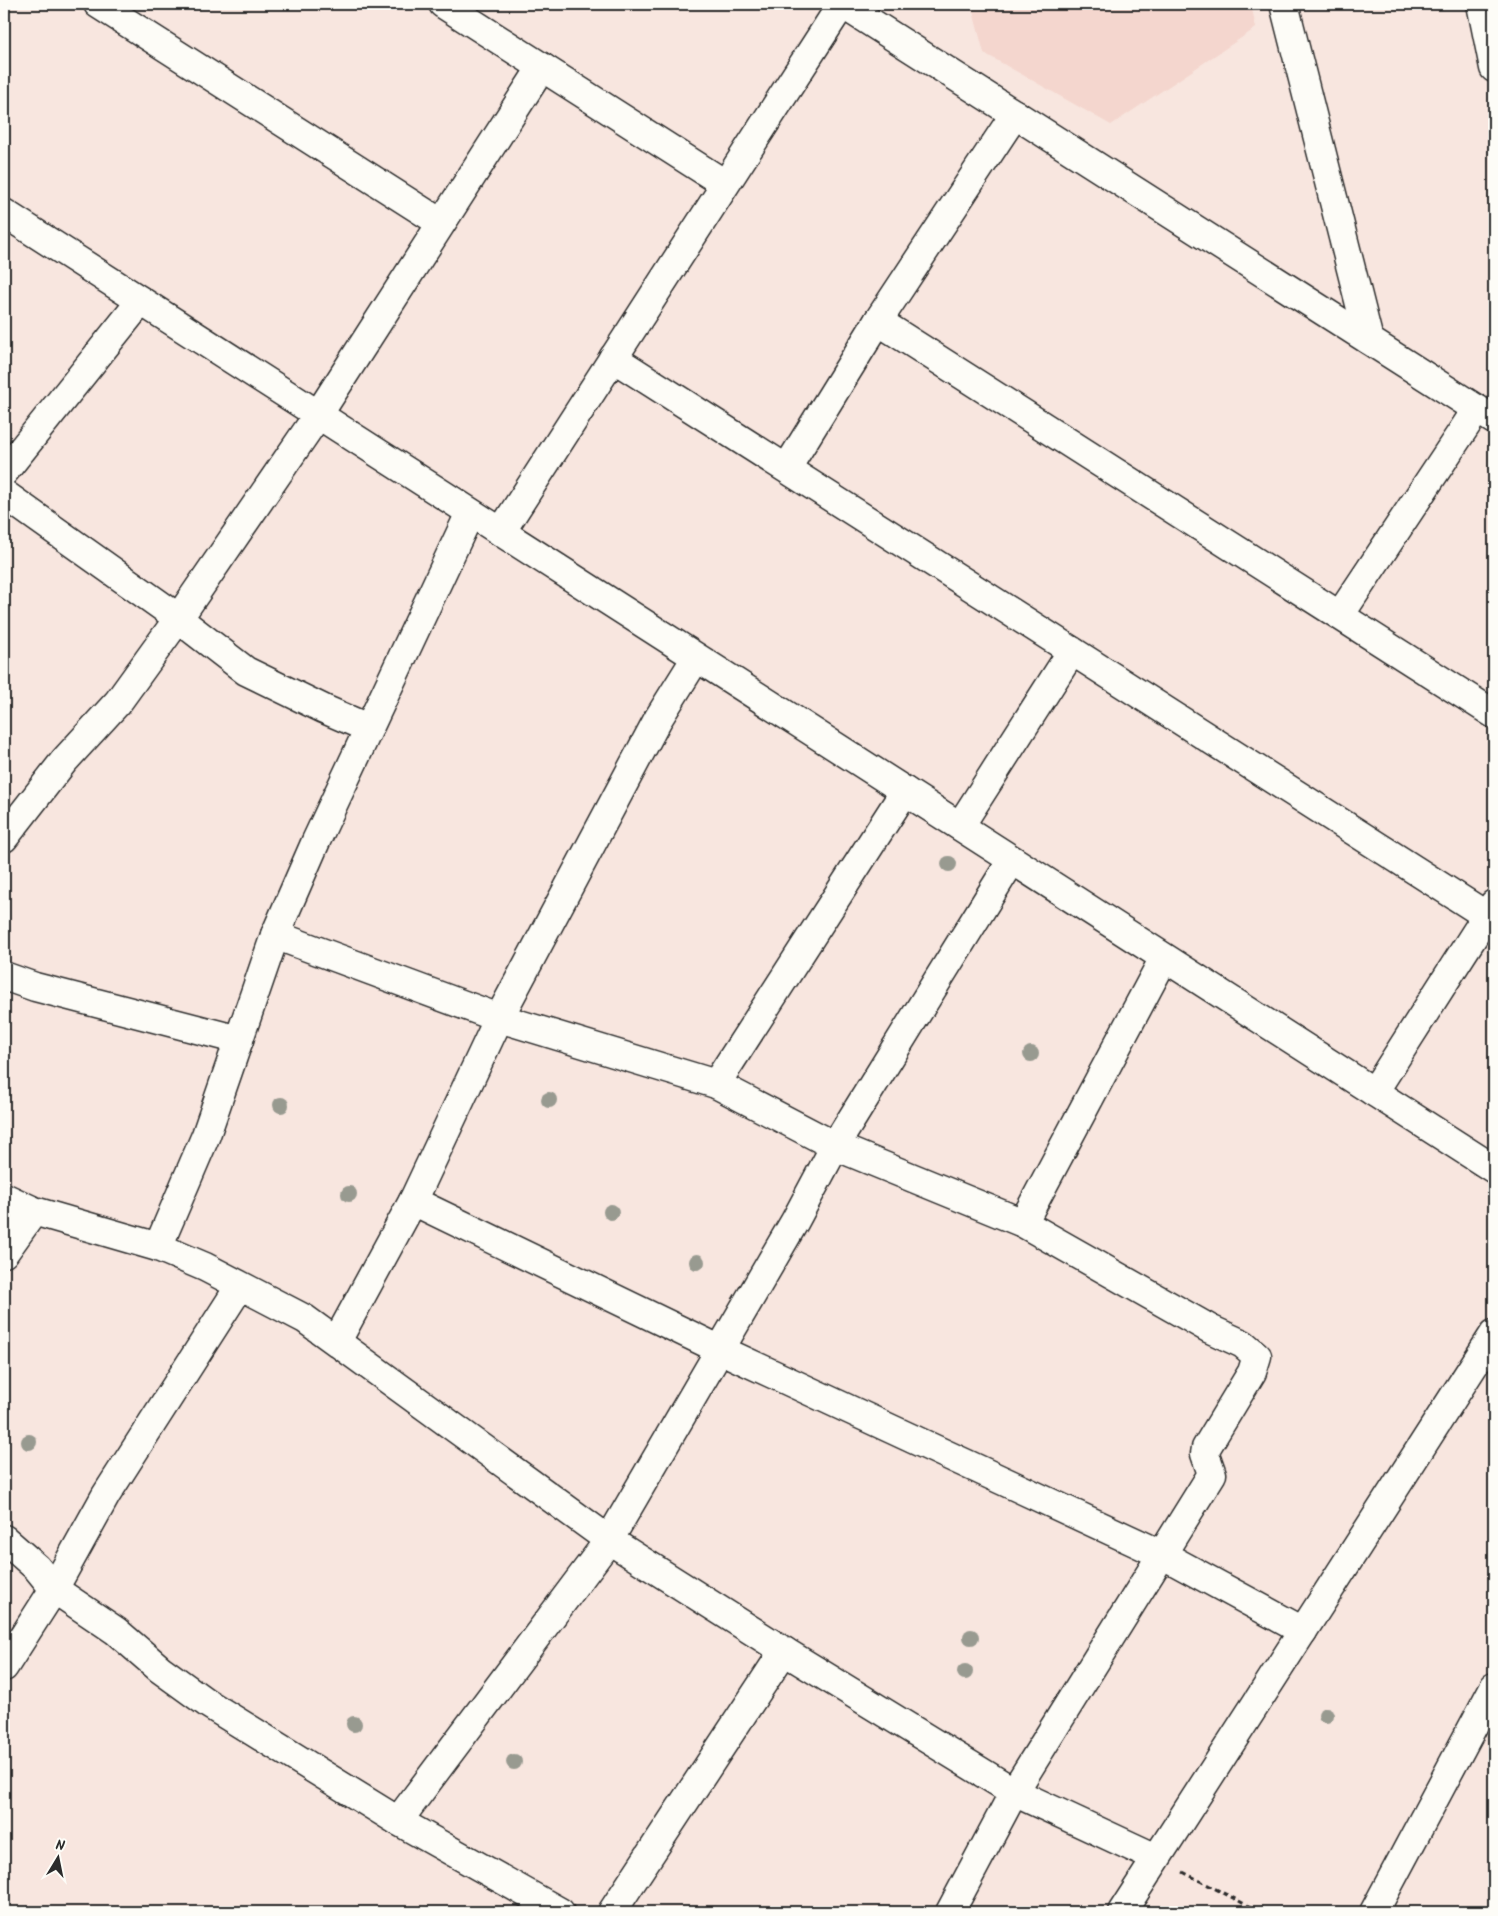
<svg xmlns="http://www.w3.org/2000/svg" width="1498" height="1916" viewBox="0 0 1498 1916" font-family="Kalam,sans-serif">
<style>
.built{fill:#f4d6ce}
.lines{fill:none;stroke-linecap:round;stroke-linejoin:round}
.minor-casing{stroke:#2b2b2b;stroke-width:31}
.path{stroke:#2b2b2b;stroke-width:3;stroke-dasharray:5 4;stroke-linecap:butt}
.minor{stroke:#fdfcf7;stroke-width:28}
.tree{fill:#989a90}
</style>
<rect width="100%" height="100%" fill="#f8e6df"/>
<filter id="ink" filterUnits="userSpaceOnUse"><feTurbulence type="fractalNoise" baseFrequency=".02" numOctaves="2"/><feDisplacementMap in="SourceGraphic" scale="10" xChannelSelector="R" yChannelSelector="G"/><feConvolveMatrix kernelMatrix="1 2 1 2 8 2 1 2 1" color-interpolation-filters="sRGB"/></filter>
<g filter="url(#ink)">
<path class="built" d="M 971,4 L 1251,4 L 1256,28 L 1111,125 L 984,53 Z"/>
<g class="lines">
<defs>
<g id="minor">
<path d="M 98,4 L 441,223"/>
<path d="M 443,4 L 725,184"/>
<path d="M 842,4 L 1494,420"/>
<path d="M 1284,4 L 1369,340"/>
<path d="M 1481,4 L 1494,68"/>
<path d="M 4,213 L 1494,1169"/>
<path d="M 878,321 L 1494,714"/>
<path d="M 613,358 L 1487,916"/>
<path d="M 787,468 L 878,321 L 1015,114"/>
<path d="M 4,472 L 141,301"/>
<path d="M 4,494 L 167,610 L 246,671 L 324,709 L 368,728"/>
<path d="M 501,532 L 842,4"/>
<path d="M 1340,615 L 1477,409"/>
<path d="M 960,826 L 1072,651"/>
<path d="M 4,838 L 64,761 L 118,702 L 178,619 L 318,415 L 542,67"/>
<path d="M 275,935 L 499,1018 L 716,1084 L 835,1146 L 1023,1223 L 1210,1329 L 1243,1344 L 1257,1356 L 1252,1372 L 1206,1448 L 1205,1454 L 1212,1474 L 1014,1792 L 950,1912"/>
<path d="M 4,976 L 35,987 L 239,1040"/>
<path d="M 716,1084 L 905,791"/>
<path d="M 1374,1092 L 1494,904"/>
<path d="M 4,1197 L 34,1211 L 158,1247 L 205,1267 L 305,1319 L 609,1540 L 784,1651 L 1014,1792 L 1156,1858"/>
<path d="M 413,1201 L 721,1350 L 1163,1555 L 1303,1631"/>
<path d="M 1023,1223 L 1164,958"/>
<path d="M 158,1247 L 206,1135 L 275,935 L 316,841 L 470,513"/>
<path d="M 4,1253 L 34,1211"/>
<path d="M 337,1341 L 413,1201 L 499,1018 L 658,719 L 696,658"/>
<path d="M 4,1539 L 37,1568 L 54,1589 L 116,1631 L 160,1669 L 207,1703 L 398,1821 L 560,1912"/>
<path d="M 4,1667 L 54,1589 L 106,1495 L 240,1286"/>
<path d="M 398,1821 L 609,1540 L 795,1221 L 835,1146 L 1012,860"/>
<path d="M 612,1912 L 784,1651"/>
<path d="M 1122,1912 L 1494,1334"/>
<path d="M 1374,1912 L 1494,1687"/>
</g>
</defs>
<use href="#minor" class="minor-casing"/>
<path class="path" d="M 1183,1872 L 1260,1912"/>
<use href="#minor" class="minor"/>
</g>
<g class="tree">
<circle cx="949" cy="864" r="8"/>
<circle cx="1031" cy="1054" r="8"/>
<circle cx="549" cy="1100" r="8"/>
<circle cx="281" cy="1105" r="8"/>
<circle cx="349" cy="1194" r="8"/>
<circle cx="611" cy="1212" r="8"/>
<circle cx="697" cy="1262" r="8"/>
<circle cx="29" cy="1442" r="8"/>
<circle cx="971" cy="1637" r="8"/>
<circle cx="965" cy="1672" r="8"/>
<circle cx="1326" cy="1715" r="8"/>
<circle cx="354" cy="1724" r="8"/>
<circle cx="514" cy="1762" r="8"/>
</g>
</g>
<rect width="1498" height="1916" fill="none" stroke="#fdfcf7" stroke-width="20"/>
<rect x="10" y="10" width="1478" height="1896" fill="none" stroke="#2b2b2b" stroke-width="2" filter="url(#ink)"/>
<g transform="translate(58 1858) rotate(10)" stroke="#fdfcf7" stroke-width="4" paint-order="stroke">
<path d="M0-4L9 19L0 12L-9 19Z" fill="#2b2b2b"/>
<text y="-8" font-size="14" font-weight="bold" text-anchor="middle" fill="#2b2b2b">N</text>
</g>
</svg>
